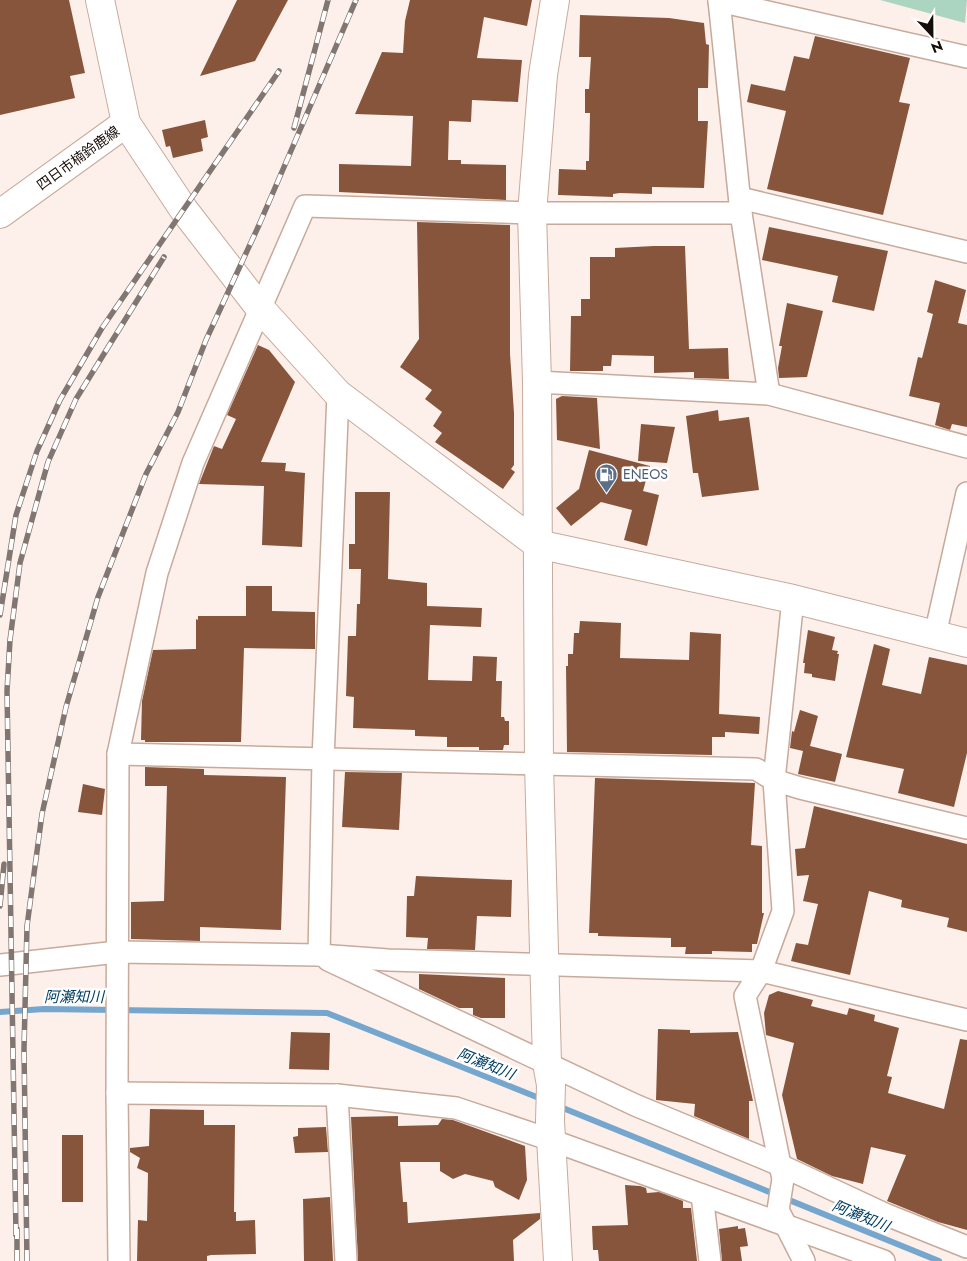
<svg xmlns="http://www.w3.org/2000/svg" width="967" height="1261" viewBox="0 0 967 1261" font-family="Jost,'Noto Sans JP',sans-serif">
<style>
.green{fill:#acd5c1}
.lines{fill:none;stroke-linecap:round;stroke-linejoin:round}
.stream{stroke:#75a6cd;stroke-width:6}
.building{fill:#87553c}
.street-casing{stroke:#c7aa9c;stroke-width:24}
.secondary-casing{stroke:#c7aa9c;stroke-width:30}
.primary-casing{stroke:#c7aa9c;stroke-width:30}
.street{stroke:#fff;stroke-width:21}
.secondary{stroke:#fff;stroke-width:28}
.primary{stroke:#fff;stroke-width:28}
.rail-casing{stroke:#817671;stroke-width:5.5}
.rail{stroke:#fff;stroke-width:4;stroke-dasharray:11;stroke-linecap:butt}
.labels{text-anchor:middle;stroke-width:5;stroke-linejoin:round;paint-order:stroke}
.street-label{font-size:14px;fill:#160d08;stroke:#fff}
.service-label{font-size:14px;fill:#4e5e75;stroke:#fff;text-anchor:start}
.water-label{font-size:15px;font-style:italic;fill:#003e62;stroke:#fff}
</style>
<rect width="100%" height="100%" fill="#fdf0ea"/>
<path class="green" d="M 880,0 L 967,0 L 965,23 Z"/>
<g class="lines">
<g class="stream">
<path d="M 0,1012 L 44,1009 L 327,1013 L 544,1100"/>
<path d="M 558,1106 L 939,1261"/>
</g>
</g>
<g class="building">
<path d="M 0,0 L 69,0 L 85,73 L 70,76 L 75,98 L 0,115 Z"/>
<path d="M 237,0 L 288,0 L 255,61 L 200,76 Z"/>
<path d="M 410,0 L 532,0 L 527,26 L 484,17 L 477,58 L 522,60 L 518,102 L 472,100 L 471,122 L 449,121 L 448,160 L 461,160 L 461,164 L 506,165 L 506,200 L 339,192 L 339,164 L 411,166 L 413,116 L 355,114 L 382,52 L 403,53 L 405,21 Z"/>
<path d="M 580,15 L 669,18 L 704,23 L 706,44 L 709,45 L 708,88 L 698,88 L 698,121 L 708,121 L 704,188 L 652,187 L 652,194 L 620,193 L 613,194 L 613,197 L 558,195 L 559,169 L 586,170 L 586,161 L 589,161 L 590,113 L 585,113 L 585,89 L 589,89 L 591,57 L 579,57 Z"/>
<path d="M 815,36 L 910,58 L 899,102 L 910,104 L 883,215 L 767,189 L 786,111 L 747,102 L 751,84 L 785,91 L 794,56 L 809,59 Z"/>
<path d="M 205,120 L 208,137 L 201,139 L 203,151 L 173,158 L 170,146 L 166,147 L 162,130 Z"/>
<path d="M 417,222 L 510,225 L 510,354 L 514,413 L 514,465 L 511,469 L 515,472 L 503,489 L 435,442 L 442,433 L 433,426 L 442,412 L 425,399 L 432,390 L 400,367 L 419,339 Z"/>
<path d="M 769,227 L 888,251 L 874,311 L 832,302 L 838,276 L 762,260 Z"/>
<path d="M 654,246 L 685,246 L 689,349 L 728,348 L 729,379 L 694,378 L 694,372 L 654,373 L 654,356 L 612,355 L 611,366 L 603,366 L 603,371 L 570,371 L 571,316 L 581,316 L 581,299 L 590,299 L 590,257 L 615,257 L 615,248 Z"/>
<path d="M 935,280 L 966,290 L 958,323 L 967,325 L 967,427 L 952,424 L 950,430 L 935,425 L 940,403 L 909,396 L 918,357 L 922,358 L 933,314 L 927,312 Z"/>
<path d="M 787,303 L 823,311 L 807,377 L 779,378 L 778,368 L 782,346 L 779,346 Z"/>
<path d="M 258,345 L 269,350 L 295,382 L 261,462 L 286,463 L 285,471 L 305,473 L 302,547 L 262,545 L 264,486 L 199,484 L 214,446 L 222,449 L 236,419 L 227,415 Z"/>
<path d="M 562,396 L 597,398 L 600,449 L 557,440 L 556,399 Z"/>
<path d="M 718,410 L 719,421 L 749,417 L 759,490 L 702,497 L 698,473 L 693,473 L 686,416 Z"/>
<path d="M 641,424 L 675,427 L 667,463 L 638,461 Z"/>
<path d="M 589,450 L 650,466 L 643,491 L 659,495 L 647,546 L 624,540 L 632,510 L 601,502 L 571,526 L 556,508 L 579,489 Z"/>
<path d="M 355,492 L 390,492 L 388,579 L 427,583 L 427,606 L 482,608 L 481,627 L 430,625 L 428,680 L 472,681 L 473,656 L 497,657 L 496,681 L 502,681 L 501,717 L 504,717 L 505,721 L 509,721 L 509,745 L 504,745 L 503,750 L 479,750 L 479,747 L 447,747 L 447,737 L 415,736 L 415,730 L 353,728 L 354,697 L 346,696 L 348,636 L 356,636 L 357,604 L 360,604 L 361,569 L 349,569 L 349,544 L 355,544 Z"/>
<path d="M 246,586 L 272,586 L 272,611 L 315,612 L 315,649 L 244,648 L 241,742 L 145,742 L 145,740 L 141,740 L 142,701 L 153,650 L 196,649 L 196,619 L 198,620 L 198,616 L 246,616 Z"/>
<path d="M 580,621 L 621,623 L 620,658 L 689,660 L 690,632 L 721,634 L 719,714 L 760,717 L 759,734 L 725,732 L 725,737 L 712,737 L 712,755 L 567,752 L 566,666 L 568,666 L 568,654 L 573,654 L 574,633 L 579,633 Z"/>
<path d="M 808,630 L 835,637 L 832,650 L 838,651 L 837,654 L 839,654 L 835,681 L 812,677 L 812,674 L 804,673 L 805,663 L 803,663 Z"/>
<path d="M 874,644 L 890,649 L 882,685 L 921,694 L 929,657 L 967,665 L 967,753 L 954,807 L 898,793 L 904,769 L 846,757 Z"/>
<path d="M 800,710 L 818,716 L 810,746 L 842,754 L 835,782 L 798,774 L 803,751 L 790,748 L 792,731 L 794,732 Z"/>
<path d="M 145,767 L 204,769 L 204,775 L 286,777 L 281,930 L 200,927 L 200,941 L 131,939 L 131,902 L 164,901 L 167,786 L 145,786 Z"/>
<path d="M 345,772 L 402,773 L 399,830 L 342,827 Z"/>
<path d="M 595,778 L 755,783 L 751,845 L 762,846 L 762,913 L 764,913 L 757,944 L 752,944 L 752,952 L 712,951 L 712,954 L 685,954 L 686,947 L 671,947 L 671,938 L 598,936 L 598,933 L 589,933 Z"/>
<path d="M 83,784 L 105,789 L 102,815 L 78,812 Z"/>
<path d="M 814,806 L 967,844 L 967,932 L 947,927 L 949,918 L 901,907 L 902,900 L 869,891 L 850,975 L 791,961 L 796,943 L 808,945 L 818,904 L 803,901 L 809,875 L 797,876 L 795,849 L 805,848 Z"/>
<path d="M 416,876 L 512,880 L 511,917 L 477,916 L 475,950 L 427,949 L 428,938 L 406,937 L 407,896 L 414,896 Z"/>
<path d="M 419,974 L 505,978 L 505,1018 L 481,1018 L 473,1015 L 473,1008 L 459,1008 L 419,989 Z"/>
<path d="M 778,991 L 813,1000 L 811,1006 L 847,1015 L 849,1008 L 875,1015 L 874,1021 L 899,1028 L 887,1076 L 892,1077 L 888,1093 L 944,1109 L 960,1039 L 967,1040 L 967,1230 L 938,1222 L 887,1201 L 906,1155 L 871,1147 L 863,1184 L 832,1176 L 797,1159 L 782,1095 L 794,1043 L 766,1035 L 764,1013 L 769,995 Z"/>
<path d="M 658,1029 L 690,1030 L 690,1033 L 738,1032 L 753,1101 L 749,1101 L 749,1139 L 694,1116 L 695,1104 L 656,1100 Z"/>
<path d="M 291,1032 L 330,1033 L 329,1070 L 289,1069 Z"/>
<path d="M 150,1109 L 204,1110 L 204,1125 L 235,1125 L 234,1212 L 236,1212 L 236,1221 L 255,1220 L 256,1254 L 211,1255 L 207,1256 L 207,1261 L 137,1261 L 138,1220 L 147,1221 L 148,1173 L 137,1168 L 140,1158 L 130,1152 L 130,1148 L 149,1146 Z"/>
<path d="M 398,1116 L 398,1126 L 438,1125 L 442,1119 L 453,1120 L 525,1146 L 527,1180 L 519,1200 L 495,1187 L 493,1181 L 465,1174 L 453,1179 L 440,1171 L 440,1162 L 400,1162 L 403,1202 L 407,1202 L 408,1223 L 540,1213 L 540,1219 L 513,1240 L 514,1261 L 358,1261 L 351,1117 Z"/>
<path d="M 326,1127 L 328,1152 L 295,1153 L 293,1137 L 298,1136 L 298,1128 Z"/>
<rect x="62" y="1135" width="21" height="67"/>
<path d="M 625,1185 L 640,1186 L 646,1188 L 647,1193 L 659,1192 L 683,1201 L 683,1208 L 691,1208 L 697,1261 L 599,1261 L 598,1250 L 593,1250 L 592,1226 L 628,1225 Z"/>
<path d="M 330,1197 L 333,1261 L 304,1261 L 303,1199 Z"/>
<path d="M 738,1226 L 738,1229 L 745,1228 L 748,1246 L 740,1247 L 742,1261 L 722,1261 L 719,1229 Z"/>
</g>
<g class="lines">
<defs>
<g id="street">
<path d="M 719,0 L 741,213 L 769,394"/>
<path d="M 719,1 L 967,57"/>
<path d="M 740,198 L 967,252"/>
<path d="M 537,382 L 769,394 L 967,447"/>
<path d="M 793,599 L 774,780 L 783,911 L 761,971 L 745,996 L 783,1179 L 778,1210 L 804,1261"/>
<path d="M 935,635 L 967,493"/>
<path d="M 118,754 L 756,769 L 774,780 L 800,788 L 967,828"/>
<path d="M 319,955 L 323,760 L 338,394"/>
<path d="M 328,960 L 635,1105 L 780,1165 L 887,1215 L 967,1247"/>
<path d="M 0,965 L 117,952 L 319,955 L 388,960 L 761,971 L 967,1020"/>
<path d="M 117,1093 L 337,1095 L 456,1108 L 551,1140 L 884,1261"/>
<path d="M 337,1095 L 346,1261"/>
<path d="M 702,1195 L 710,1261"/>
<path d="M 119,1261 L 117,1093 L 118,754 L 157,573 L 193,463 L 305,206 L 532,213 L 741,213"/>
</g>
<g id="secondary">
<path d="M 555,0 L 543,75 L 532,213 L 537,382 L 539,764 L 547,1063 L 551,1085 L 550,1121 L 558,1261"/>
<path d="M 126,123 L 184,210 L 259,307 L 338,394 L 537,544 L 793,599 L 967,643"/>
</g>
<path id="primary" d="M 0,214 L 126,123 L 100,0"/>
</defs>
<use href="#street" class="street-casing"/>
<use href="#secondary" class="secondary-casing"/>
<use href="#primary" class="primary-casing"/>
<use href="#street" class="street"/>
<use href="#secondary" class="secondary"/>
<use href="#primary" class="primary"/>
<defs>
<g id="rail">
<path d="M 294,128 L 328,0"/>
<path d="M 0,615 L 16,515 L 37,451 L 60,400 L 102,328 L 279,71"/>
<path d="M 0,906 L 4,864"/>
<path d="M 16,1235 L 7,691 L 10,640 L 20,563 L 48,462 L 76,399 L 164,257"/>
<path d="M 17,1261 L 17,1229"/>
<path d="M 27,1261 L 24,1049 L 27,926 L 42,814 L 66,707 L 98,597 L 146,474 L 178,412 L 206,340 L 259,225 L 356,0"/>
</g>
</defs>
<use href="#rail" class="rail-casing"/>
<use href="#rail" class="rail"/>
</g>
<defs>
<symbol id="fuel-pin" viewBox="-11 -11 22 30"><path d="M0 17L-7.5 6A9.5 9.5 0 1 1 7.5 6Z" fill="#5c6f8a" stroke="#fff"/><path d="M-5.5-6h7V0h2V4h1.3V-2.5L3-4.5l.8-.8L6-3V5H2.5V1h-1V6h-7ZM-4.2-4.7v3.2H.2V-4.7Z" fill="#fff"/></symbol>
</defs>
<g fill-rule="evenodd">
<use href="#fuel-pin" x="594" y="462" width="25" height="34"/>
</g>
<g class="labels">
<g class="street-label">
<text transform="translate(78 158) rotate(-36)" y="5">四日市楠鈴鹿線</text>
</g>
<g class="service-label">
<text x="623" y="479">ENEOS</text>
</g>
<g class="water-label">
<text x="74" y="1002">阿瀬知川</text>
<text transform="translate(486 1064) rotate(22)" y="5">阿瀬知川</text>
<text transform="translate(861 1216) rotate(22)" y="5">阿瀬知川</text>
</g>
</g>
<g transform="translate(932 35) rotate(158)" stroke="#ffffff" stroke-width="4" paint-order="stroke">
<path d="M0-4L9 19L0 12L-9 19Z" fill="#160d08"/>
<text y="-8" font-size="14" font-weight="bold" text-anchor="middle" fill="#160d08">N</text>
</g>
</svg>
